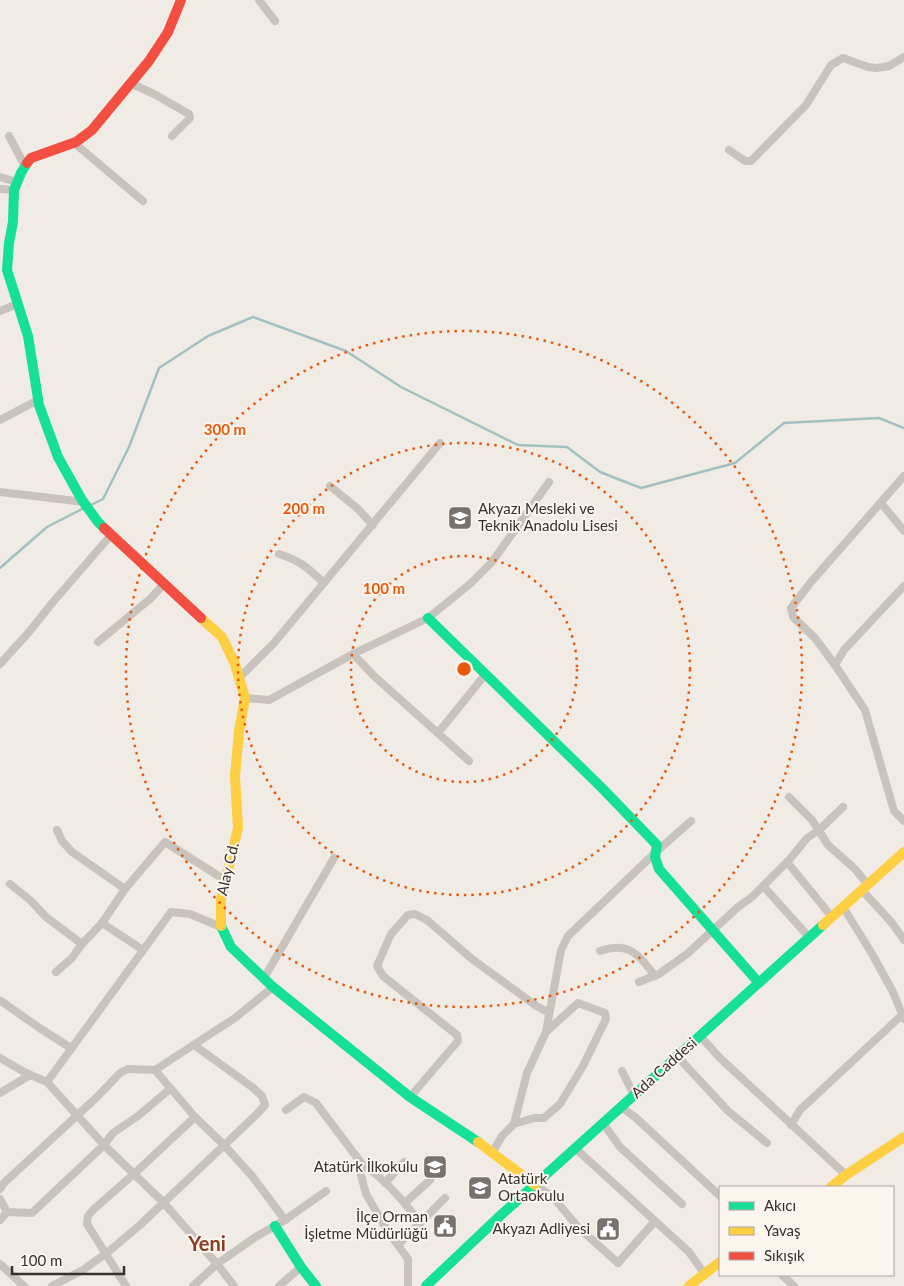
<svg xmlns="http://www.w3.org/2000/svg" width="904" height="1286" viewBox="0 0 904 1286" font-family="Lato,sans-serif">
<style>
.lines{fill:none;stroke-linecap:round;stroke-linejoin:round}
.stream{stroke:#a1c2c1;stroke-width:2.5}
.street{stroke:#c9c3be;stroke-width:8}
.fast{stroke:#16e098;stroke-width:10}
.slow{stroke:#ffcf43;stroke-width:10}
.jam{stroke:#f24e42;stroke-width:10}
.ring{fill:none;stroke:#e8590c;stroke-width:2.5;stroke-dasharray:2.5 5}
.labels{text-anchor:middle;stroke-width:4;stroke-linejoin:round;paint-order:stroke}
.poi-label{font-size:15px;fill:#3b302b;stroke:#fbf5ee;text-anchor:end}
.street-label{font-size:15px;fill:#3b302b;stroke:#fbf5ee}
.district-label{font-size:20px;font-weight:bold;fill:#8c3b22;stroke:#fbf5ee}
.centre{fill:#e8590c;stroke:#fbf5ee;stroke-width:2.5}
.ring-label{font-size:15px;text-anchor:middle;font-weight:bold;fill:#e8590c;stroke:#fbf5ee;stroke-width:4;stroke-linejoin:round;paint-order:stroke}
</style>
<rect width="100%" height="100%" fill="#f0ebe5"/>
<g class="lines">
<g class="stream">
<path d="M 89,506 L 103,499 L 129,447 L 159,368 L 208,336 L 253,317 L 346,351 L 401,387 L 518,445 L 567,447 L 600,472 L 641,488 L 735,463 L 784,423 L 879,418 L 904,428"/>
<path d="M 0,568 L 47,527 L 84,508"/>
</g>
<g class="street">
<path d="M 259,0 L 275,21"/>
<path d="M 132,84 L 154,94 L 189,114 L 190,118 L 172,136"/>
<path d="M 9,136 L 25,166"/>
<path d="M 73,142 L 143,201"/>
<path d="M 729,150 L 745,161 L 751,161 L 806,105 L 831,65 L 843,58 L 868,67 L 877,68 L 889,66 L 904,57"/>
<path d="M 0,177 L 17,182"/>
<path d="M 0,189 L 14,190"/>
<path d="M 0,311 L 17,304"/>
<path d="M 0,420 L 38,400"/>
<path d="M 904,476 L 811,582 L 791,608 L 793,617 L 815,638 L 835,665 L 865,710 L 894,811 L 904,821"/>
<path d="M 330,486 L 357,508 L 373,525"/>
<path d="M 0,492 L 84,502"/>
<path d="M 881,503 L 904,531"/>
<path d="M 279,554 C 301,561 308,568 324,583"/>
<path d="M 98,642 L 150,599 L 164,584"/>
<path d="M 353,654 L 374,676 L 469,761"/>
<path d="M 0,664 L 29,632 L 53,602 L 111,535"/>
<path d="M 835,665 L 844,650 L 904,586"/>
<path d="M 239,678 L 274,643 L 440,443"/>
<path d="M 245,698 L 269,700 L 353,654 L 428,618 L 470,584 L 492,562 L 549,482"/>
<path d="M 438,733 L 484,676"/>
<path d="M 789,797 L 812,820 L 828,845 L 855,869 L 868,885"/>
<path d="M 57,830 L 62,841 L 72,852 L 125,889"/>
<path d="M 787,862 L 832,917"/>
<path d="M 10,884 L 30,900 L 46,917 L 82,944"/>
<path d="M 763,886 L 809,937"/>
<path d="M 862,890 L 892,923 L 904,940"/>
<path d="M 843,907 L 871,952 L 893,992 L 904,1019"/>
<path d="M 102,923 L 143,950"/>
<path d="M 600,951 C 629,941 638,954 655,976"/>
<path d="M 56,972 L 72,958 L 82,944 L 102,923 L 125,889 L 165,842 L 225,880"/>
<path d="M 264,978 L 334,858"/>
<path d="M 639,982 L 659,974 L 687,954 L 738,907 L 752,897 L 790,859 L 807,838 L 818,831 L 843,807"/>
<path d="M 1,1001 L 41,1029 L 71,1048"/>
<path d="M 700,1036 L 720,1058 L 846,1175"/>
<path d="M 677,1056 L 728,1111 L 767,1143"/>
<path d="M 0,1058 L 26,1073 L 47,1082 L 104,1145 L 163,1202 L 217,1264 L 234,1286"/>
<path d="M 155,1070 L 195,1117 L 224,1145 L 252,1176 L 285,1220"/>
<path d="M 622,1071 L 634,1095"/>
<path d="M 47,1082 L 171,912 L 190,914 L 221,927"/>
<path d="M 0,1093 L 30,1075"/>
<path d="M 410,1097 L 458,1041 L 457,1035 L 383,976 L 377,966 L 391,934 L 408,915 L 415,914 L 427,920 L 472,959 L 535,1005 L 549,1013"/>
<path d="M 621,1107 L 635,1117 L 720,1196"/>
<path d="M 286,1110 L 304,1097 L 316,1103 L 362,1164 L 361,1175 L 366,1194 L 387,1230 L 408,1259 L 408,1286"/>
<path d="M 603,1123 L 620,1147 L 682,1204"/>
<path d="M 514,1124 L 534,1118 L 544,1118 L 560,1104 L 583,1066 L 606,1019 L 605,1013 L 578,1003 L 546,1032"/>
<path d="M 791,1125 L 800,1110 L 902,1015"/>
<path d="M 575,1148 L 689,1252 L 704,1273"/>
<path d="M 492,1153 L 502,1136 L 514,1124 L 527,1073 L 546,1032 L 561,950 L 568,936 L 656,852 L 691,821"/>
<path d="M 362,1164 C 385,1179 404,1201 420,1223"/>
<path d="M 385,1183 L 404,1162"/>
<path d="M 535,1185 L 552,1196 L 578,1227 L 618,1263 L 655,1221"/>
<path d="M 0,1189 L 4,1183 L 97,1097 L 120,1073 L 128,1069 L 155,1070 L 235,1018 L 273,987"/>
<path d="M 0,1199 L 7,1212 L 32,1213 L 104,1145 L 113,1133 L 138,1116 L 170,1089"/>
<path d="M 405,1203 L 430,1180"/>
<path d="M 0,1220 L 7,1212"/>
<path d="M 398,1245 L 445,1198"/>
<path d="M 0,1264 L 24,1286"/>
<path d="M 782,1275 L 794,1286"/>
<path d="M 52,1286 L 83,1270 L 108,1252 L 140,1225 L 257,1114 L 265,1105 L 262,1096 L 252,1087 L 194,1045"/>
<path d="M 126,1286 L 87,1224 L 88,1216 L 94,1209 L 135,1173 L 195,1117"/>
<path d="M 193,1286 L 217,1264 L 254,1238 L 285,1220 L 326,1191"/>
<path d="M 279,1286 L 301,1267"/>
</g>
<g class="fast">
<path d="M 27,163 L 21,173 L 14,190 L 13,222 L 9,243 L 7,270 L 28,336 L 39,405 L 58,457 L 82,500 L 98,522 L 104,528"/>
<path d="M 428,618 L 601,787 L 657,845 L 655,857 L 659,869 L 759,983"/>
<path d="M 221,926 L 231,947 L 273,987 L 410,1097 L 478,1142"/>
<path d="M 275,1226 L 301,1267 L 316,1286"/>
<path d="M 426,1286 L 501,1215 L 823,925"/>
</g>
<g class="slow">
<path d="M 201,618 L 222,637 L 235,664 L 245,698 L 239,731 L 235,776 L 238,828 L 221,900 L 221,926"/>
<path d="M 823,925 L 904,852"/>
<path d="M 478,1142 L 535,1185"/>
<path d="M 831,1187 L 846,1175 L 904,1137"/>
<path d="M 689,1286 L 720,1262"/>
</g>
<g class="jam">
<path d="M 27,163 L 31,158 L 76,142 L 92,130 L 149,61 L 168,32 L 181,0"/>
<path d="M 104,528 L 201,618"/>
</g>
</g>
<g class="ring">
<circle cx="464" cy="669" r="113"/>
<circle cx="464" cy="669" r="226"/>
<circle cx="464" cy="669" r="338"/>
</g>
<defs>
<symbol id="school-square" viewBox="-11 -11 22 22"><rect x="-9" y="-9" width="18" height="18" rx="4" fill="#7a716c" stroke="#fbf5ee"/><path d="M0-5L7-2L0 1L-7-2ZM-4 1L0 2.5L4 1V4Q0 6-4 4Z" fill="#fff"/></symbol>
<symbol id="civic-square" viewBox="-11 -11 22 22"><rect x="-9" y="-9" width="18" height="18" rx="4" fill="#7a716c" stroke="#fbf5ee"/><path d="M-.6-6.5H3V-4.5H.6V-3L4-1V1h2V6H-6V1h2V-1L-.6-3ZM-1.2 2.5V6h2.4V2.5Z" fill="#fff"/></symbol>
</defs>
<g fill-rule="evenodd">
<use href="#school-square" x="446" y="504" width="28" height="28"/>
<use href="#school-square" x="421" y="1153" width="28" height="28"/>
<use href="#school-square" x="466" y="1174" width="28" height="28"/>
<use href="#civic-square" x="431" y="1212" width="28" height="28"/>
<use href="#civic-square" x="594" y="1215" width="28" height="28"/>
</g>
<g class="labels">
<g class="poi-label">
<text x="478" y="514" text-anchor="start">Akyazı Mesleki ve<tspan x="478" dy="17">Teknik Anadolu Lisesi</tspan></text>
<text x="418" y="1172">Atatürk İlkokulu</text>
<text x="498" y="1184" text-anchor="start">Atatürk<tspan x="498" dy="17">Ortaokulu</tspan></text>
<text x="428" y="1222">İlçe Orman<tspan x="428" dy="17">İşletme Müdürlüğü</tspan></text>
<text x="590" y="1234">Akyazı Adliyesi</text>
</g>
<g class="street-label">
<text transform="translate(228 869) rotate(-77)" y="5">Alay Cd.</text>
<text transform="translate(664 1068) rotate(-42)" y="5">Ada Caddesi</text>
</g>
<g class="district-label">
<text x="207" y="1251">Yeni</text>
</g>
</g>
<circle cx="464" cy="669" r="8" class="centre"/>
<g class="ring-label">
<text x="225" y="435">300 m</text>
<text x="304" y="514">200 m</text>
<text x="384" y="594">100 m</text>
</g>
<rect x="719" y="1186" width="175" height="90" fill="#fbf5ee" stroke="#aea6a0"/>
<rect x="729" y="1202" width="25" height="8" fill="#16e098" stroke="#aea6a0"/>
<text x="764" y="1211" font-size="15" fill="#3b302b">Akıcı</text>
<rect x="729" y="1227" width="25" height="8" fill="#ffcf43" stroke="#aea6a0"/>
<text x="764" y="1236" font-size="15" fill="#3b302b">Yavaş</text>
<rect x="729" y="1252" width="25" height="8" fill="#f24e42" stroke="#aea6a0"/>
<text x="764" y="1261" font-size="15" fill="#3b302b">Sıkışık</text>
<path d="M12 1266v8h112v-8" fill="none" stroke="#3b302b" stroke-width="2.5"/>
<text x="20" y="1266" font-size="15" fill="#3b302b" stroke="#fbf5ee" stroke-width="4" paint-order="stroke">100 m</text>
</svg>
